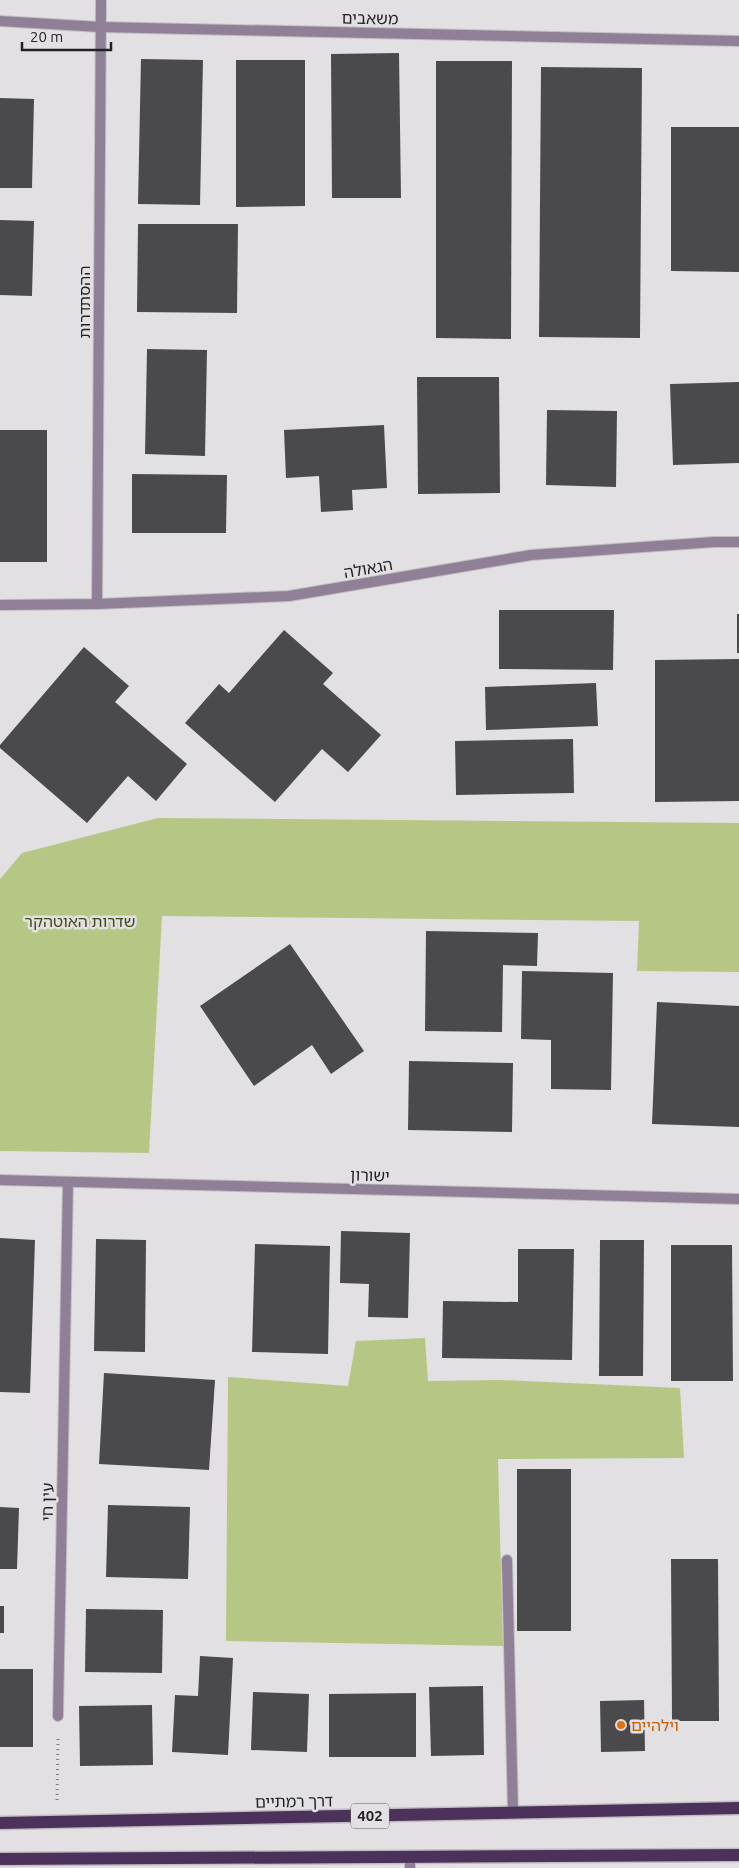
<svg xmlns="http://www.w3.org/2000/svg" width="739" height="1868" viewBox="0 0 739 1868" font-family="Ubuntu,'Noto Sans Hebrew',sans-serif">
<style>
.green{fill:#b6c684}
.building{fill:#4a4a4d}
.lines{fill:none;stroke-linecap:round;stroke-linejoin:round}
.service-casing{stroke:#c0bec0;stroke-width:12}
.minor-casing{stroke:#c0bec0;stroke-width:12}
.primary-casing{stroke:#c0bec0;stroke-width:15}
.path{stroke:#7b7a7c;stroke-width:3;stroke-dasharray:1 4;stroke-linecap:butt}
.service{stroke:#8f8098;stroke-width:10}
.minor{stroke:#8f8098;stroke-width:10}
.primary{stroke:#4c315b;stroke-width:12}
.food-dot{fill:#e8710a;stroke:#e2e0e3;stroke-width:2}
.labels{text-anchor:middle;stroke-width:5;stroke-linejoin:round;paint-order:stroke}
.shield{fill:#e2e0e3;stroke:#5c5b5d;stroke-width:1}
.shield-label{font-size:15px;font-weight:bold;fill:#232223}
.street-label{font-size:16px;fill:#232223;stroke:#e2e0e3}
.park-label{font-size:16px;fill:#404b1a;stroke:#e2e0e3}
.food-label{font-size:16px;fill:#c56008;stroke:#e2e0e3;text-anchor:start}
</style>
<rect width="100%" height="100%" fill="#e2e0e3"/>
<g class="green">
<path d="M 158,818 L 739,823 L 739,972 L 637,971 L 639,921 L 162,916 L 149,1153 L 0,1151 L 0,879 L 22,853 Z"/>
<path d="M 425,1338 L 428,1381 L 500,1380 L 680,1388 L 684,1458 L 498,1459 L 503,1646 L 226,1641 L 228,1377 L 348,1386 L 356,1341 Z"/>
</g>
<g class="building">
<path d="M 399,53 L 401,198 L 332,198 L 331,54 Z"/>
<path d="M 141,59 L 203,60 L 200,205 L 138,204 Z"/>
<path d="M 236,60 L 305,60 L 305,206 L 236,207 Z"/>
<path d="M 436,61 L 512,61 L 511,339 L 436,338 Z"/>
<path d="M 541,67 L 642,68 L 640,338 L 539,337 Z"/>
<path d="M 0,98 L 34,99 L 32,188 L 0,188 Z"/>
<path d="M 671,127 L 739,127 L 739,272 L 671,271 Z"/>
<path d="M 0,220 L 34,221 L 32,296 L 0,295 Z"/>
<path d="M 138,224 L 238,224 L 237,313 L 137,312 Z"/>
<path d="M 147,349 L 207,350 L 205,456 L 145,454 Z"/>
<path d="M 417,377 L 499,377 L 500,493 L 418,494 Z"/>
<path d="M 739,382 L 739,463 L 673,465 L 670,384 Z"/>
<path d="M 547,410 L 617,411 L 616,487 L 546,485 Z"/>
<path d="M 384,425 L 387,488 L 352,490 L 353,510 L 321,512 L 319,476 L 286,478 L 284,430 Z"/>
<rect x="0" y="430" width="47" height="132"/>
<path d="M 132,474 L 227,475 L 226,533 L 132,533 Z"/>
<path d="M 499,610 L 614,610 L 613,670 L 499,669 Z"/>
<rect x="737" y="614" width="2" height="39"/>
<path d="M 284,630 L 333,673 L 323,684 L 381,735 L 348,772 L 322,749 L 275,802 L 185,723 L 219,684 L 229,693 Z"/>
<path d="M 84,647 L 129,686 L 115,702 L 187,764 L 156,801 L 128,776 L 87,823 L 0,748 L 0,745 Z"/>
<path d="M 739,659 L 739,801 L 655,802 L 655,660 Z"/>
<path d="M 596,683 L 598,726 L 486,730 L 485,687 Z"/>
<path d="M 573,739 L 574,793 L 456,795 L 455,741 Z"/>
<path d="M 426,931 L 538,933 L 537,966 L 503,965 L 502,1032 L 425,1031 Z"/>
<path d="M 290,944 L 364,1051 L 331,1074 L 312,1045 L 254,1086 L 200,1006 Z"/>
<path d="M 522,971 L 613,973 L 611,1090 L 551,1089 L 551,1040 L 521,1039 Z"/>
<path d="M 657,1002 L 739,1006 L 739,1127 L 652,1124 Z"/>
<path d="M 409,1061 L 513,1063 L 512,1132 L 408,1130 Z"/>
<path d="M 341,1231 L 410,1233 L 408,1318 L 368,1317 L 369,1284 L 340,1283 Z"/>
<path d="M 0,1238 L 35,1240 L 30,1393 L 0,1392 Z"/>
<path d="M 96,1239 L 146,1240 L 145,1352 L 94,1351 Z"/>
<path d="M 600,1240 L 644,1240 L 643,1376 L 599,1376 Z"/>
<path d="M 255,1244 L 330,1246 L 328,1354 L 252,1352 Z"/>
<path d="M 671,1245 L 732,1245 L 733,1381 L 671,1381 Z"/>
<path d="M 518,1249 L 574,1249 L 572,1360 L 442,1358 L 443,1301 L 518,1302 Z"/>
<path d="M 104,1373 L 215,1380 L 209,1470 L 99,1464 Z"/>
<rect x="517" y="1469" width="54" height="162"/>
<path d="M 108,1505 L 190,1507 L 188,1579 L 106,1577 Z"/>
<path d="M 0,1507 L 19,1508 L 17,1569 L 0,1569 Z"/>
<path d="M 671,1559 L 718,1559 L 719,1721 L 672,1721 Z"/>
<rect x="0" y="1606" width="4" height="27"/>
<path d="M 86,1609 L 163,1610 L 162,1673 L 85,1672 Z"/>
<path d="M 200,1656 L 233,1658 L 228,1755 L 172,1752 L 175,1695 L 198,1696 Z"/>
<rect x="0" y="1669" width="33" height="78"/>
<path d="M 483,1686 L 484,1755 L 431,1756 L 429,1687 Z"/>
<path d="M 253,1692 L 309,1694 L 307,1752 L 251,1750 Z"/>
<path d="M 416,1693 L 416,1757 L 329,1757 L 329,1694 Z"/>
<path d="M 644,1700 L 645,1751 L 601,1752 L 600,1701 Z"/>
<path d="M 152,1705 L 153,1765 L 80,1766 L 79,1706 Z"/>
</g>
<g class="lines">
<defs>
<path id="service" d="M 507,1560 L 513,1812"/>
<g id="minor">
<path d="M 0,21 L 100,27 L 739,41"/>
<path d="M 97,604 L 101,0"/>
<path d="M 0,605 L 97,604 L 289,596 L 531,555 L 714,542 L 739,542"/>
<path d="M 0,1180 L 739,1199"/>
<path d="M 58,1716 L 68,1182"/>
<path d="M 410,1868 L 410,1857"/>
</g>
<g id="primary">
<path d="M 0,1823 L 739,1808"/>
<path d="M 0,1859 L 739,1855"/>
</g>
</defs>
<use href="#service" class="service-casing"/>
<use href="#minor" class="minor-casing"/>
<use href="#primary" class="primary-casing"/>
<path class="path" d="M 57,1800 L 58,1736"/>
<use href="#service" class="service"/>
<use href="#minor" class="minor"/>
<use href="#primary" class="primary"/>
</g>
<circle class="food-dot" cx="621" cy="1725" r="5"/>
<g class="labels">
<rect class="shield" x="351" y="1803.5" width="38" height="25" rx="4"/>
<g class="shield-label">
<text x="370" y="1821">402</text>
</g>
<g class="street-label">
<text transform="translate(370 18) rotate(1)" y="6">משאבים</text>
<text transform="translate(84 302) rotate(-90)" y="6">ההסתדרות</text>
<text transform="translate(368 568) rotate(-10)" y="6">הגאולה</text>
<text transform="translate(370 1175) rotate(2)" y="6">ישורון</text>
<text transform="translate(47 1502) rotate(-89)" y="6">עין חי</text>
<text transform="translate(294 1801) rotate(-1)" y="6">דרך רמתיים</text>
</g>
<g class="park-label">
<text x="80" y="927">שדרות האוטהקר</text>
</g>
<g class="food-label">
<text x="631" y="1731">וילהיים</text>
</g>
</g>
<path d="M22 42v8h89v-8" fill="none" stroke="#232223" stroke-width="2.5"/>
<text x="30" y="42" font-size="15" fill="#232223" stroke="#e2e0e3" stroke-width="4" paint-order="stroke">20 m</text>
</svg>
